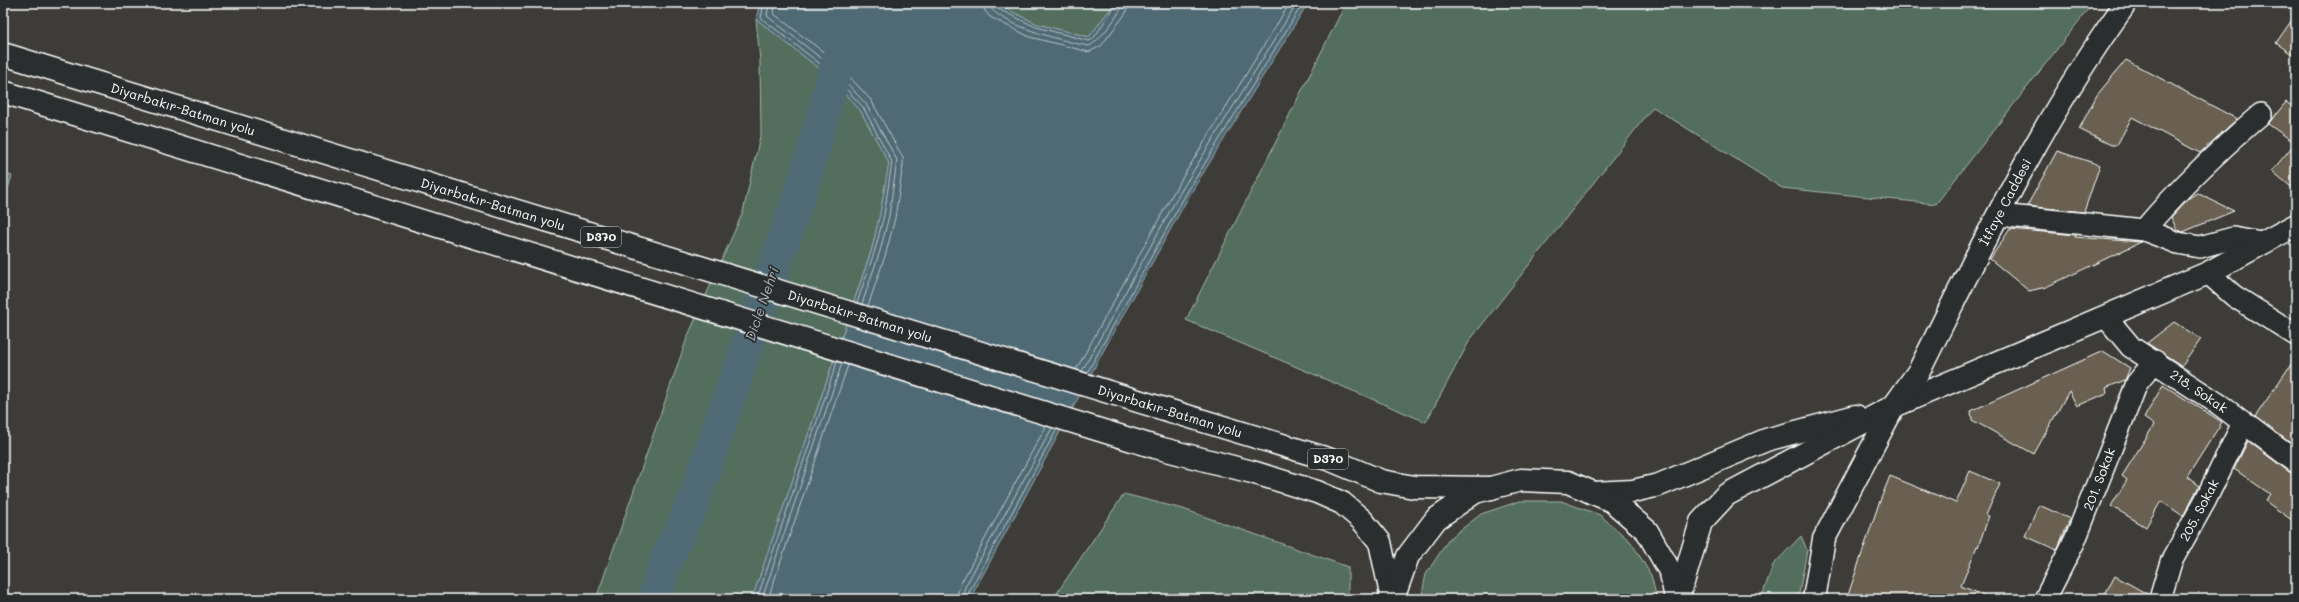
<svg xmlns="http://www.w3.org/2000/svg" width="2299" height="602" viewBox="0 0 2299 602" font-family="Mali,sans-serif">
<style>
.green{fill:#526e5d;stroke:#a8b6ae}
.water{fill:#4f6a74;stroke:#95a6ac}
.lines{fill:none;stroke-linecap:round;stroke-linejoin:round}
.shore{stroke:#b9c3c7;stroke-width:1}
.river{stroke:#4f6a74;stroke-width:33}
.building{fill:#696051;stroke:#fff}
.street-casing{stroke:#fff;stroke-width:24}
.secondary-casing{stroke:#fff;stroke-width:25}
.highway-casing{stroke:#fff;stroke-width:25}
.street{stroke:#2a2d2e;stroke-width:21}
.secondary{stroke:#2a2d2e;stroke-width:22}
.highway{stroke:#2a2d2e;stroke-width:22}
.labels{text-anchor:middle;stroke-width:3.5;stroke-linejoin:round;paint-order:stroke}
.shield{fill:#2a2d2e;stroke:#bfc0c0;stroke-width:1}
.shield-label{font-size:12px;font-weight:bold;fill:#fff}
.street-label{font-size:13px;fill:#fff;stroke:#2a2d2e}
.water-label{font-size:14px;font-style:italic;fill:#a7b4ba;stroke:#2a2d2e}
</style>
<rect width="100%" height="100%" fill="#3d3c38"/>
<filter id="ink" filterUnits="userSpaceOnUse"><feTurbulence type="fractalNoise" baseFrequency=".025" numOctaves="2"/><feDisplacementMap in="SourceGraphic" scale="8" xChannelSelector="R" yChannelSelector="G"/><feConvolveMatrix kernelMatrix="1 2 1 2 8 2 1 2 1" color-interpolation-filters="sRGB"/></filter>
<g filter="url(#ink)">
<g class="green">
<path d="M 995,3 L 1115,3 L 1089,37 L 1037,24 Z"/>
<path d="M 1346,3 L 2093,3 L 1936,204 L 1782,188 L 1653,107 L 1470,340 L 1426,422 L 1186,320 Z"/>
<path d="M 756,19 L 825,73 L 860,110 L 889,163 L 880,214 L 872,248 L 752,599 L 596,599 L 687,338 L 743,212 L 761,132 L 760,61 Z"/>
<path d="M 3,173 L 12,176 L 3,203 Z"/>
<path d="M 1124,494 L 1183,509 L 1348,567 L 1348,599 L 1053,599 Z"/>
<path d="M 1520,501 L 1561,501 L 1600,515 L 1631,542 L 1651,575 L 1657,599 L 1421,599 L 1426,574 L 1449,539 L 1481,514 Z"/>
<path d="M 1801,536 L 1807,550 L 1798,599 L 1761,599 L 1773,565 Z"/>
</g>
<path class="water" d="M 760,3 L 995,3 L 1037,24 L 1089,37 L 1115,3 L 1308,3 L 1189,196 L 1105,348 L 970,599 L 752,599 L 872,249 L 880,214 L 889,163 L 860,110 L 825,73 L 756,19 Z"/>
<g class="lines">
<g class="shore">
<path d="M 764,3 L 761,18 L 828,70 L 863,107 L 892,162 L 884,215 L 875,250 L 857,303"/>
<path d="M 769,3 L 767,16 L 831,66 L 866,104 L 897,160 L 889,216 L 880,251 L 862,304"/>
<path d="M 775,3 L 774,14 L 835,61 L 871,100 L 903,158 L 903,165 L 895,218 L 886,253 L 868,306"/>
<path d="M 983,3 L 985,11 L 990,17 L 1030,37 L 1089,52 L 1101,46 L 1126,13 L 1129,3"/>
<path d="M 989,3 C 990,23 1070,43 1089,46 C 1097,44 1122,12 1123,3"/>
<path d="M 994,3 L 996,8 L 1036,27 L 1089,41 L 1093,39 L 1117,3"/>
<path d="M 1076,370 L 1176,188 L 1290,3"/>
<path d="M 1082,371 L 1181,191 L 1297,3"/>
<path d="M 1087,373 L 1186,194 L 1303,3"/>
<path d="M 757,599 L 837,362"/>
<path d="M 762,599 L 842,363"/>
<path d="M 768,599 L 848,365"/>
<path d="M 956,599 L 960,585 L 1046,426"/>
<path d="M 962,599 L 965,587 L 1052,428"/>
<path d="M 967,599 L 970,590 L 1057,429"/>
</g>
<path class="river" d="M 654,599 L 665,563 L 693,503 L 806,175 L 854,3"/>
</g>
<g class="building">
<path d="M 2296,14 L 2296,57 L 2276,43 Z"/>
<path d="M 2126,60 L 2237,119 L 2200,153 L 2132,117 L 2117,145 L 2111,145 L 2079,129 L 2097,95 Z"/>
<path d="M 2286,102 L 2296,109 L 2296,191 L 2272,171 L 2295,143 L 2268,124 Z"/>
<path d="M 2057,151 L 2100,165 L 2084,212 L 2027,206 Z"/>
<path d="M 2197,193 L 2234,211 L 2183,232 L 2177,230 L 2171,217 L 2189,198 Z"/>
<path d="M 2010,229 L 2076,235 L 2075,237 L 2141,242 L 2046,287 L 2029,291 L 1990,259 Z"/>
<path d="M 2174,322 L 2201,339 L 2182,366 L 2147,343 Z"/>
<path d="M 2103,351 L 2130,368 L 2125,380 L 2106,388 L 2107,393 L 2077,406 L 2069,391 L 2034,454 L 1972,420 L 1971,411 Z"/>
<path d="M 2296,357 L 2296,447 L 2255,417 Z"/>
<path d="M 2163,385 L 2222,422 L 2187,477 L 2199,486 L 2183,516 L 2161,501 L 2146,527 L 2111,506 L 2127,480 L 2122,476 L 2154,425 L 2144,418 Z"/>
<path d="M 2248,441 L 2289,472 L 2296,474 L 2296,523 L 2265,501 L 2270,494 L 2234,469 Z"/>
<path d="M 1970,471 L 2000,484 L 1986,515 L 1989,516 L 1978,547 L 1977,546 L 1961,586 L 1992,599 L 1858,599 L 1848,595 L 1878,506 L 1890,476 L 1956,503 Z"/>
<path d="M 2039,505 L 2070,519 L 2057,550 L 2025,536 Z"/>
<path d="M 2115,576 L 2149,595 L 2148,599 L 2102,599 Z"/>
</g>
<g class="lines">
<defs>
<g id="street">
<path d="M 1999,215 L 2144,230 L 2178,243 L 2200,247 L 2233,238 L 2261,243"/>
<path d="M 2144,230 C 2180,187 2219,150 2261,114"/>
<path d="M 2208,273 L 2234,296 L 2296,335"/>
<path d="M 2106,317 L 2131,347 L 2220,405 L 2296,462"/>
<path d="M 2045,599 L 2075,540 L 2137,383 L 2155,361"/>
<path d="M 2160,599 L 2171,562 L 2205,501 L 2243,423"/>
</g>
<g id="secondary">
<path d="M 1593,493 L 1633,491 L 1659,485 L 1766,440 L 1856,416"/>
<path d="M 1678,599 L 1701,522 L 1726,495 L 1894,406 L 2208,273 L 2296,225"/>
<path d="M 1814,599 L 1824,539 L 1894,406 L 1919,371 C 1982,245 2043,117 2126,3"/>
</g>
<g id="highway">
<path d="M 3,54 L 1331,460 L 1381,481 L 1414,487 L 1491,488"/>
<path d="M 3,92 L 1155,447 L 1252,472 L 1317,492 L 1342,503 L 1362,520 L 1380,542 L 1392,599"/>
<path d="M 1393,599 L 1408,556 L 1436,519 L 1475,492 L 1521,480 L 1568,482 L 1612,501 L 1647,531 L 1671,573 L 1676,599"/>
</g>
</defs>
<use href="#street" class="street-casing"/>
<use href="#secondary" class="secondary-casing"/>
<use href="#highway" class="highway-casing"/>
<use href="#street" class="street"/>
<use href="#secondary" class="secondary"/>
<use href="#highway" class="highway"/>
</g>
</g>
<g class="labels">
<g class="shield">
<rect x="581" y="227" width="40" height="20" rx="3"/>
<rect x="1308" y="449" width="40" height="20" rx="3"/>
</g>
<g class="shield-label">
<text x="601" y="241">D370</text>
<text x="1328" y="463">D370</text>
</g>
<g class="street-label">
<text transform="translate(183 109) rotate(17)" y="5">Diyarbakır-Batman yolu</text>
<text transform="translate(2005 202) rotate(-62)" y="5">İtfaye Caddesi</text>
<text transform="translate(493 204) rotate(17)" y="5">Diyarbakır-Batman yolu</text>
<text transform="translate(860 316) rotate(17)" y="5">Diyarbakır-Batman yolu</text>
<text transform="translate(2199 391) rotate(34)" y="5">218. Sokak</text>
<text transform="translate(1170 411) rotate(17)" y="5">Diyarbakır-Batman yolu</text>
<text transform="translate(2099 479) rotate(-69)" y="5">201. Sokak</text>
<text transform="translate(2199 510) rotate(-62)" y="5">205. Sokak</text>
</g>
<g class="water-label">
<text transform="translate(762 304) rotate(-71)" y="5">Dicle Nehri</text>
</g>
</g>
<rect width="2299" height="602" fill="none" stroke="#2a2d2e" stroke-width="16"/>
<rect x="8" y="8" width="2283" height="586" fill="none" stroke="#fff" stroke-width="1.5" filter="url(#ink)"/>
</svg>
